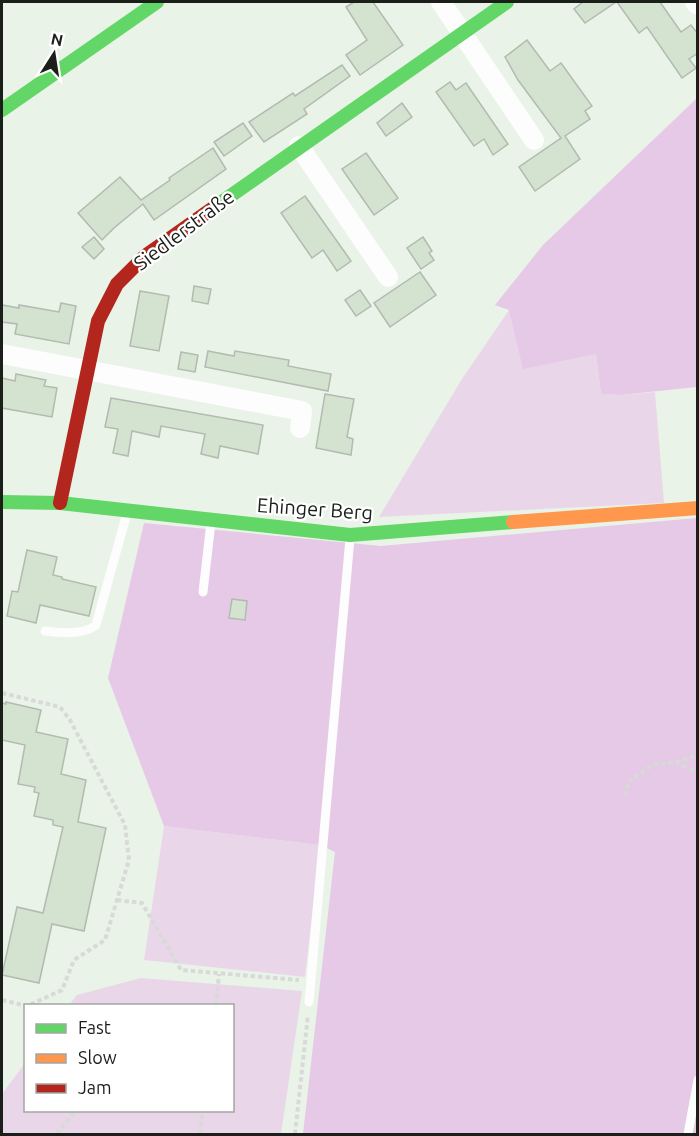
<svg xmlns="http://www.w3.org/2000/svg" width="699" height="1136" viewBox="0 0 699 1136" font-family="Ubuntu,sans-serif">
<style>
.green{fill:#e9d7e9}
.forest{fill:#e6c8e7}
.building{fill:#d3e3d0;stroke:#b2bab1;stroke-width:1.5}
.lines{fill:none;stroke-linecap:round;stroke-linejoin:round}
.path{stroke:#d7dad7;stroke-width:4;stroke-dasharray:4.5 3;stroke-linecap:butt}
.lane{stroke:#fcfdfc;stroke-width:9}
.street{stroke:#fcfdfc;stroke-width:20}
.fast{stroke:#63d668;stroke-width:14}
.slow{stroke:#ff974d;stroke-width:14}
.jam{stroke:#b3261e;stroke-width:14}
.labels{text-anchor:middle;stroke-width:4.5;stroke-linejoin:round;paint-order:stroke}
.street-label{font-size:20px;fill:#1a2019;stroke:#fff}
</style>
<rect width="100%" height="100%" fill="#eaf3e8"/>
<g class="green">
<path d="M 509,310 L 596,354 L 601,394 L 620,395 L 655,392 L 664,503 L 379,517 L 462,379 Z"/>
<path d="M 164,826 L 320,845 L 305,977 L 144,960 Z"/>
<path d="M 141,978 L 302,991 L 281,1134 L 2,1134 L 2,1094 L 25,1063 L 26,1110 L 232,1110 L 232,1006 L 69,1005 L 77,995 Z"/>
</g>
<g class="forest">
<path d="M 697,98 L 697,387 L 620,395 L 601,394 L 596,354 L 523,369 L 509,310 L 495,305 L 543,245 Z"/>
<path d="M 697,518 L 697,1134 L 303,1134 L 335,852 L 320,845 L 164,826 L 108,678 L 144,523 L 381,546 Z"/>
</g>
<g class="building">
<path d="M 354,2 L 373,2 L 403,45 L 360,75 L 346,55 L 367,40 L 346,7 Z"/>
<path d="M 583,2 L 616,2 L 585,23 L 574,9 Z"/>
<path d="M 617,2 L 660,2 L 681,32 L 691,25 L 698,34 L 698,53 L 689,59 L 696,68 L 682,78 L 647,27 L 639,33 Z"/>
<path d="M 527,40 L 550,71 L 561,63 L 592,106 L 585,111 L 590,119 L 565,136 L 580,159 L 535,191 L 519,167 L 561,138 L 518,80 L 505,57 Z"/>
<path d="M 342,65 L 350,76 L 304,109 L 307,114 L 264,142 L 249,122 L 293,93 L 295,96 Z"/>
<path d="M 450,82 L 456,90 L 466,83 L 508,144 L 493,155 L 484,139 L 474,146 L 436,92 Z"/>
<path d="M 402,103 L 412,117 L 386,136 L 377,123 Z"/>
<path d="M 243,123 L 252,136 L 224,156 L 214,142 Z"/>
<path d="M 213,148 L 226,169 L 154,220 L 143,204 L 114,228 L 102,240 L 78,213 L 120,177 L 141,200 L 170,180 L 169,178 Z"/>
<path d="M 366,153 L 398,198 L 374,215 L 342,169 Z"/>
<path d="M 305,196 L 351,261 L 337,271 L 323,250 L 312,258 L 281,213 Z"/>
<path d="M 94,237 L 104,249 L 94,259 L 82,247 Z"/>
<path d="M 423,237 L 432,251 L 429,253 L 434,260 L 421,269 L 407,248 Z"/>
<path d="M 420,272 L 436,295 L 390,327 L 374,303 Z"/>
<path d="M 194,286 L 211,289 L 208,304 L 192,301 Z"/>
<path d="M 360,290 L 371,306 L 356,316 L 345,300 Z"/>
<path d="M 140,291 L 169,296 L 159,351 L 130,346 Z"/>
<path d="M 61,303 L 76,306 L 69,344 L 15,334 L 17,324 L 2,322 L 2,305 L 19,308 L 19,305 L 59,312 Z"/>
<path d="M 208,351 L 234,356 L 235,351 L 289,360 L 288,366 L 331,374 L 328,391 L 205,367 Z"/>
<path d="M 181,352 L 198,355 L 195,372 L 178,369 Z"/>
<path d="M 16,374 L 46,380 L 44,386 L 57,388 L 52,417 L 2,408 L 2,378 L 15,381 Z"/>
<path d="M 325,394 L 354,399 L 347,437 L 353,439 L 351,455 L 316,448 Z"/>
<path d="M 111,398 L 263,425 L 258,454 L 220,446 L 218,458 L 201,454 L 205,434 L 161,426 L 159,437 L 132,431 L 128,456 L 113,453 L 118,429 L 105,427 Z"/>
<path d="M 27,550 L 57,557 L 53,575 L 62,577 L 62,579 L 96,587 L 89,616 L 40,605 L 36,623 L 7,616 L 12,591 L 18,592 Z"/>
<path d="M 232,599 L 247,601 L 245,620 L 229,618 Z"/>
<path d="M 6,702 L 41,710 L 36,732 L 68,739 L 61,774 L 86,780 L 78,822 L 106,828 L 84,931 L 52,924 L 39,983 L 2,975 L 17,907 L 43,913 L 63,827 L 53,825 L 53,820 L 34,816 L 39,793 L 34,792 L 35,787 L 18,784 L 25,745 L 2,740 L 2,703 L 6,704 Z"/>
</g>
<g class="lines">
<g class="path">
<path d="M 2,693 L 60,707 L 70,720 L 125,825 L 129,860 L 105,940 L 74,960 L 62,990 L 27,1006"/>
<path d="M 676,762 L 698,773"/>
<path d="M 625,796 L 629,781 L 652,765 L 676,762 L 698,755"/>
<path d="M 117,900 L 142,903 L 181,970 L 299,980"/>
<path d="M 2,1000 L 27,1006"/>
<path d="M 216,1006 L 219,974"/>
<path d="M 57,1134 L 76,1110"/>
<path d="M 200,1134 L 203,1110"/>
<path d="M 295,1134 L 308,1015"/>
</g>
<g class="lane">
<path d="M 203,592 L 211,522"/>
<path d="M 45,631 C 60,633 85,635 96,625 L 127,513"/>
<path d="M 309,1002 L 350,538"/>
<path d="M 688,1134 L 698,1080"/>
</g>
<g class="street">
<path d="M 441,2 L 534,140"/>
<path d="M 695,2 L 698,5"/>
<path d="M 299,146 L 388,277"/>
<path d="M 2,354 L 302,411 L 300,428"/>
</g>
<g class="fast">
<path d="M 2,110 L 157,2"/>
<path d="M 216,206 L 507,2"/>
<path d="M 2,502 L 60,503 L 350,535 L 513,522"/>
</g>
<path class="slow" d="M 513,522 L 698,508"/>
<path class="jam" d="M 60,503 L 98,321 L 117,284 L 145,256 L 216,206"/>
</g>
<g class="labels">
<g class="street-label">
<text transform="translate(184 230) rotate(-37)" y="7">Siedlerstraße</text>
<text transform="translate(315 509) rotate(4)" y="7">Ehinger Berg</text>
</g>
</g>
<rect width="699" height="1136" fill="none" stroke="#1a2019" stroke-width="6"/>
<rect x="24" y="1004" width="210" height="108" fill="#ffffff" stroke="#a3a6a3" stroke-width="1.5"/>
<rect x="36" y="1024" width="30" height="9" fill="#63d668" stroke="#a3a6a3" stroke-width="1.5"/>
<text x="78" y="1034" font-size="18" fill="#1a2019">Fast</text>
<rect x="36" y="1054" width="30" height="9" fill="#ff974d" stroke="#a3a6a3" stroke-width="1.5"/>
<text x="78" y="1064" font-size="18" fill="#1a2019">Slow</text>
<rect x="36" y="1084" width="30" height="9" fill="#b3261e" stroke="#a3a6a3" stroke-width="1.5"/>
<text x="78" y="1094" font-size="18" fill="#1a2019">Jam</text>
<g transform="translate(54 54) rotate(12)" stroke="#ffffff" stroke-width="4.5" paint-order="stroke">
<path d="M0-4.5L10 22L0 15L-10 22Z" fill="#1a2019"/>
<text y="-9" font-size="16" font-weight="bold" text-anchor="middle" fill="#1a2019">N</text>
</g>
</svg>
